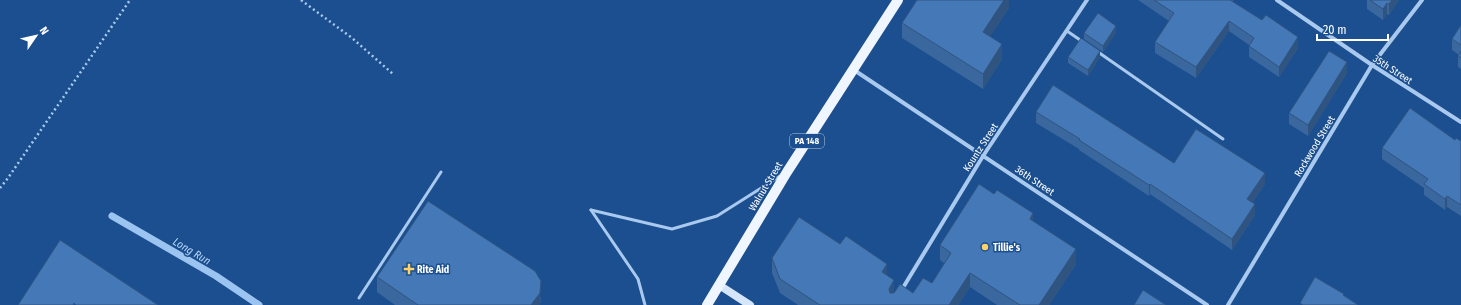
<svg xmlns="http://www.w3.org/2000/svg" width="1461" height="305" viewBox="0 0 1461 305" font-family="'Fira Sans Condensed',sans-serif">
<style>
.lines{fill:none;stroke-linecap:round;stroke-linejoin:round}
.stream{stroke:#9cc4f0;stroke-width:7}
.path{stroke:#a9c9ee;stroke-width:2.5;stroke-dasharray:2 3;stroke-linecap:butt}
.service{stroke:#a9c9ee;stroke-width:3}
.minor{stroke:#a9c9ee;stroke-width:4}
.secondary{stroke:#d6e6fa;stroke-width:8}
.primary{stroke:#f0f6ff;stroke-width:10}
.wall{fill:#3a679d}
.shaded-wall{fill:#305480}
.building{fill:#4478b7;stroke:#305480}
.poi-dot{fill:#ffd166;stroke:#1b4f8f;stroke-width:1.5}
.labels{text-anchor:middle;stroke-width:3;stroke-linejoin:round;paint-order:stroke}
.shield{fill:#1b4f8f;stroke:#bbcadd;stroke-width:1}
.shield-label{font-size:9px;font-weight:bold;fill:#fff}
.street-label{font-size:10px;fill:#fff;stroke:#1b4f8f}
.poi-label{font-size:10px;font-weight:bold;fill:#fff;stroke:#1b4f8f;text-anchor:start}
.water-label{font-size:11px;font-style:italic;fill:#b5d3f5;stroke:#1b4f8f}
</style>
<rect width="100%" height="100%" fill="#1b4f8f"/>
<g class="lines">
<path class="stream" d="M 112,216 L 216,276 L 259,305"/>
<g class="path">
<path d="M 301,0 L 352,38 L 393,74"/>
<path d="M 0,188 L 8,178 L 130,0"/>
</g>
<g class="service">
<path d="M 1067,31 L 1083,42"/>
<path d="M 1098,52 L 1223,139"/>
<path d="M 591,210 L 672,229 L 717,216 L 780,176"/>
<path d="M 591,210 L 638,279 L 645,305"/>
<path d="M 359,298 L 441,172"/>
</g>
<g class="minor">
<path d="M 1277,0 L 1372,65 L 1461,122"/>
<path d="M 854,70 L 1207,305"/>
<path d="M 901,291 L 983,156 L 1087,0"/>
<path d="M 1228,305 L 1372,65 L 1422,0"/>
</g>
<path class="secondary" d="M 719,285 L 750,305"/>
<path class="primary" d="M 707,305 L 787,172 L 898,0"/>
</g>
<g class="wall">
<path d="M 1009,0 L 1009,8 L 990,36 L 1002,59 L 983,89 L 902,38 L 902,23 Z"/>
<path d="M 1138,0 L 1233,0 L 1233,2 L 1298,48 L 1279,77 L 1249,57 L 1249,45 L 1229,31 L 1196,78 L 1155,53 L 1155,42 L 1169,21 Z"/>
<path d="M 1367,0 L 1399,0 L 1389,15 L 1387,14 L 1383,20 L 1367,9 Z"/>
<path d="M 1461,25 L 1461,69 L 1458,67 L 1458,56 L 1459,55 L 1452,50 L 1452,39 Z"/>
<path d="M 1116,32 L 1103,52 L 1084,39 L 1084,33 Z"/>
<path d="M 1068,57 L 1100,57 L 1088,76 L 1068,63 Z"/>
<path d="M 1347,73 L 1308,136 L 1289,124 L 1289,113 Z"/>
<path d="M 1036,112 L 1174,163 L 1265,184 L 1252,203 L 1255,215 L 1232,250 L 1150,194 L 1149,196 L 1079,150 L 1079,149 L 1036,123 Z"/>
<path d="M 1455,140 L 1461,141 L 1461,216 L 1447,207 L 1445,210 L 1424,195 L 1424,188 L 1382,159 L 1382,148 Z"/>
<path d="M 1033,221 L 1076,264 L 1049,305 L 997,305 L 970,287 L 958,305 L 798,305 L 780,293 L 772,273 L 772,258 L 840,244 L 887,275 L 894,293 L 913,293 L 932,283 L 944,263 L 940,260 L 940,245 Z"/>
<path d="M 377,277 L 541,297 L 540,305 L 395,305 L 377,292 Z"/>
</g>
<g class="shaded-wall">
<path d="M 1004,0 L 1009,0 L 1009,8 L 983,47 L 983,32 Z"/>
<path d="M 1392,0 L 1399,0 L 1389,15 L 1389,4 Z"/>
<path d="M 1387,3 L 1387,14 L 1383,20 L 1383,9 Z"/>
<path d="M 1229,21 L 1229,31 L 1196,78 L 1196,67 Z"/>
<path d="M 1116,26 L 1116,32 L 1103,52 L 1103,46 Z"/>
<path d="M 1298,37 L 1298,48 L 1279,77 L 1279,67 Z"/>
<path d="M 1002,44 L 1002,59 L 983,89 L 983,74 Z"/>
<path d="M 1100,51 L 1100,57 L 1088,76 L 1088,70 Z"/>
<path d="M 1347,62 L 1347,73 L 1308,136 L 1308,125 Z"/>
<path d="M 1265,173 L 1265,184 L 1247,210 L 1247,199 Z"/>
<path d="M 1150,184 L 1150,194 L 1149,196 L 1149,185 Z"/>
<path d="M 1447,196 L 1447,207 L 1445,210 L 1445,199 Z"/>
<path d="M 1255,204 L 1255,215 L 1232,250 L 1232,239 Z"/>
<path d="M 1033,213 L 1033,228 L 1030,219 Z"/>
<path d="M 1076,249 L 1076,264 L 1049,305 L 1039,305 Z"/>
<path d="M 887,264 L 887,278 L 882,272 Z"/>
<path d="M 970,273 L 970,287 L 958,305 L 949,305 Z"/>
<path d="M 894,280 L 894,294 L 889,304 L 889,289 Z"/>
<path d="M 541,281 L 540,305 L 531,305 Z"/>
</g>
<g class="building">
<path d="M 917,0 L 1004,0 L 983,32 L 1002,44 L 983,74 L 902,23 Z"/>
<path d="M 1154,0 L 1230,0 L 1262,20 L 1266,15 L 1298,37 L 1279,67 L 1249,46 L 1254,38 L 1229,21 L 1196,67 L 1155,42 L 1174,13 Z"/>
<path d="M 1370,0 L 1392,0 L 1389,4 L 1387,3 L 1383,9 Z"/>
<path d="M 1098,13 L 1116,26 L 1103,46 L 1084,33 Z"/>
<path d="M 1461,25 L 1461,45 L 1452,39 Z"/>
<path d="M 1081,38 L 1100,51 L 1088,70 L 1068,57 Z"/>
<path d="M 1329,51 L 1347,62 L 1308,125 L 1289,113 Z"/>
<path d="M 1461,51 L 1461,58 L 1458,56 Z"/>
<path d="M 1053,85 L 1174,163 L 1196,129 L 1265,173 L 1247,199 L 1255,204 L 1232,239 L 1150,184 L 1149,185 L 1079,140 L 1080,139 L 1036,112 Z"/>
<path d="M 1410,108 L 1455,140 L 1456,138 L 1461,141 L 1461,205 L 1447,196 L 1445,199 L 1424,184 L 1428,179 L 1382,148 Z"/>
<path d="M 979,184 L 994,194 L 997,190 L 1033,213 L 1030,219 L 1076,249 L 1039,305 L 1020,305 L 970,273 L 949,305 L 820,305 L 780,279 L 772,258 L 799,217 L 840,244 L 846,236 L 887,264 L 882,272 L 894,280 L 889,289 L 890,293 L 894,293 L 900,284 L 913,293 L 923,278 L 932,283 L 951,253 L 940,245 Z"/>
<path d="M 428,201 L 535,271 L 541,281 L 540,293 L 531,305 L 418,305 L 377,277 Z"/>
<path d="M 60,240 L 158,305 L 76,305 L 74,303 L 73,305 L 18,305 Z"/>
<path d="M 1315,277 L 1344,294 L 1343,295 L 1358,305 L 1303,305 L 1300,303 Z"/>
<path d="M 1143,290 L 1166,305 L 1134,305 Z"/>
</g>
<g class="poi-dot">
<circle cx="985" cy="247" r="4"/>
<path d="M407 263h4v4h4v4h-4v4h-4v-4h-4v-4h4z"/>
</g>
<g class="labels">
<rect class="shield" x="790" y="134" width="34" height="14" rx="3"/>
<g class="shield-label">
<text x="807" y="144">PA 148</text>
</g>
<g class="street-label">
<text transform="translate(1393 69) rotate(33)" y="4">35th Street</text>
<text transform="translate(1314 146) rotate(-59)" y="4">Rockwood Street</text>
<text transform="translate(980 147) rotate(-57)" y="4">Kountz Street</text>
<text transform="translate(1035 180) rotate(34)" y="4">36th Street</text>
<text transform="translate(765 186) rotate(-59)" y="4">Walnut Street</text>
</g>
<g class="poi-label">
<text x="993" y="251">Tillie's</text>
<text x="417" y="273">Rite Aid</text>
</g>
<g class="water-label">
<text transform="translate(192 251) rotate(31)" y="4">Long Run</text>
</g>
</g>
<g transform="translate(36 36) rotate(56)" stroke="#1b4f8f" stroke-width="3" paint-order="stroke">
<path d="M0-3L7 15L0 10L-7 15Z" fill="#ffffff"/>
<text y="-6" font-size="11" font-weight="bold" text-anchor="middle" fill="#ffffff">N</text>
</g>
<path d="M1317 34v6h71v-6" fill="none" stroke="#ffffff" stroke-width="2"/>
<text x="1323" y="34" font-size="12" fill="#ffffff" stroke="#1b4f8f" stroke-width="3" paint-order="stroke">20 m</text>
</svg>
